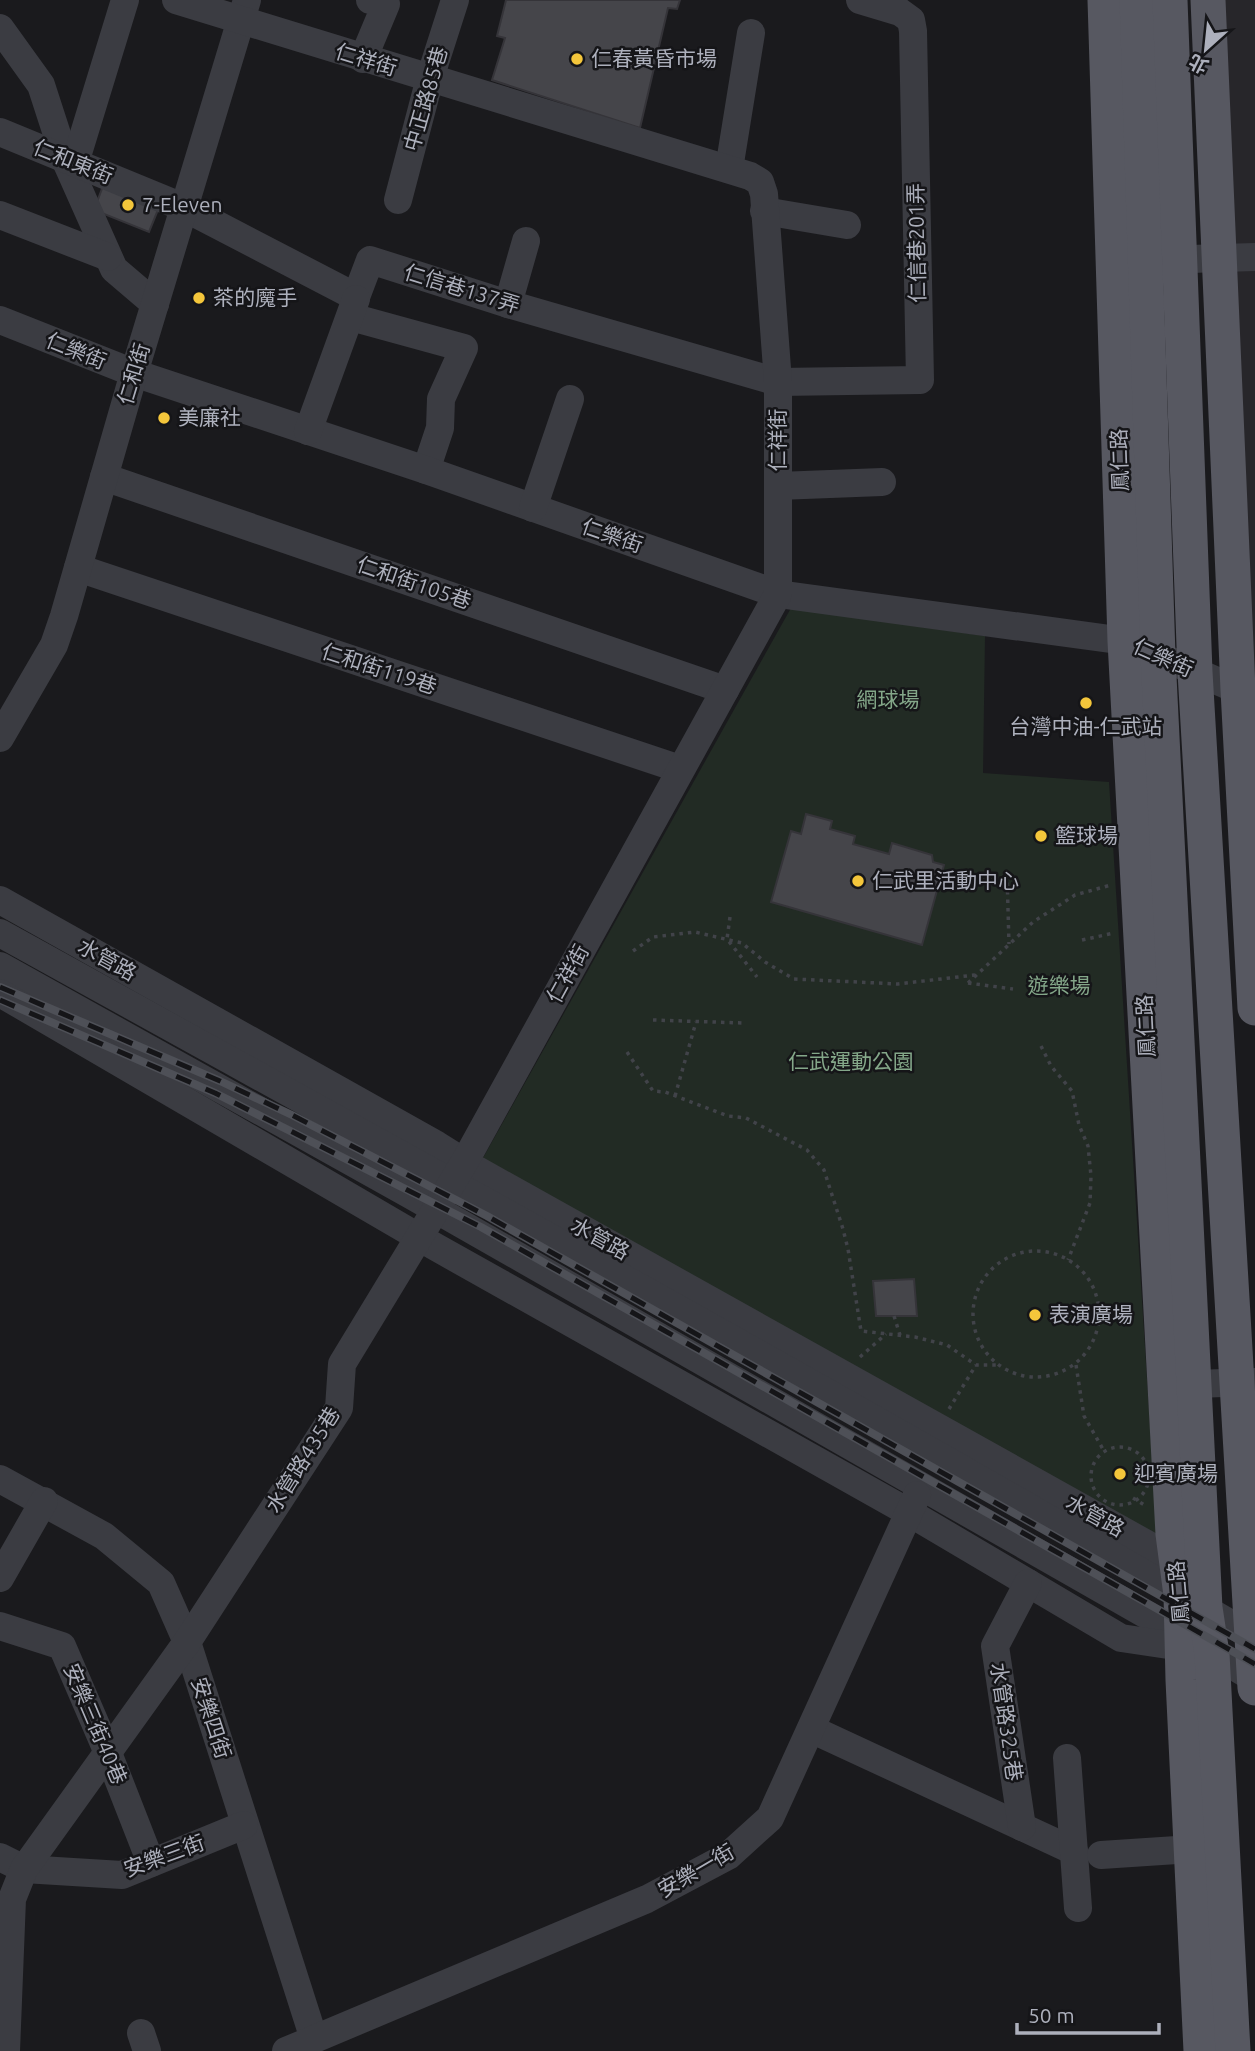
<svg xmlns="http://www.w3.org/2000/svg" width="1255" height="2051" viewBox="0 0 1255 2051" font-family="Ubuntu,'Noto Sans TC',sans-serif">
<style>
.built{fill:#27262a}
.green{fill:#222b24}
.building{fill:#45454a;stroke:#353439;stroke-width:2}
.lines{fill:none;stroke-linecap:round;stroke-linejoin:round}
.path{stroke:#414349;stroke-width:3.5;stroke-dasharray:3.5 5;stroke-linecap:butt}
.minor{stroke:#3b3c42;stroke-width:28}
.major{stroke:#575861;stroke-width:35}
.rail-casing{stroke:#4e5057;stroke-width:8}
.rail{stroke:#151518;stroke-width:5;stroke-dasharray:16;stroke-linecap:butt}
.poi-dot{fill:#f4c63b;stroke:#151518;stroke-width:2.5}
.labels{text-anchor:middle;stroke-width:5;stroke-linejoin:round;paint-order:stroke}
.poi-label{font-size:21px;fill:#adb0bc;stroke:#151518;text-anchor:start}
.street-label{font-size:21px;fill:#adb0bc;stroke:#151518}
.park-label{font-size:21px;fill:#84a789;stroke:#151518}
</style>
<rect width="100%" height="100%" fill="#1a1a1d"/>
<path class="built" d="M 1215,0 L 1255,0 L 1255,784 Z"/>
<path class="green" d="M 791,608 L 985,636 L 983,773 L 1109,782 L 1158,1552 L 479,1165 Z"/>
<g class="building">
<path d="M 506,0 L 680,0 L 677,9 L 668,8 L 640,128 L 492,80 L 505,38 L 497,36 Z"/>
<path d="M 106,178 L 162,200 L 149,232 L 94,210 Z"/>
<path d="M 806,814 L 832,821 L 830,829 L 855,836 L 853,844 L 889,854 L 892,843 L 932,855 L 933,862 L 944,865 L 922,945 L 771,902 L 791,831 L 801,834 Z"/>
<path d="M 914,1279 L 917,1316 L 876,1316 L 873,1281 Z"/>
</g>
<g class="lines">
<g class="path">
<path d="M 1007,874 L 1009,944"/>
<path d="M 730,917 L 727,939 L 757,977"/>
<path d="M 1082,940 L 1114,933"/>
<path d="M 633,951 L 653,937 L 695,932 L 742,943 L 765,962 L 794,979 L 898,984 L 975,975"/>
<path d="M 968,983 L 1033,922 L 1075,895 L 1111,885"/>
<path d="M 968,983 L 1013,989"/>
<path d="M 653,1020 L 742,1023"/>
<path d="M 1041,1046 L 1051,1066 L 1072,1091 L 1079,1125 L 1088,1146 L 1091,1176 L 1090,1203 L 1068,1260"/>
<path d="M 627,1052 L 653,1091 L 665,1092 L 728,1116 L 746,1118 L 807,1150 L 824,1170 L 843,1229 L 848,1249 L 861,1331 L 915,1337 L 947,1345 L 976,1365 L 999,1365"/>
<path d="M 675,1096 L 696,1022"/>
<circle cx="1036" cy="1314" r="63"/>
<path d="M 894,1316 L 900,1335"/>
<path d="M 860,1357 L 886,1334"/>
<path d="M 1076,1365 L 1084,1416 L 1104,1451"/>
<path d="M 949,1409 L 976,1365"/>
<circle cx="1120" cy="1476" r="29"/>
<path d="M 1133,1498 L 1146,1506"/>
</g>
<g class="minor">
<path d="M 0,28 L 41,85 L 65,159 L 114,269 L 155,304"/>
<path d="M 363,59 L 386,4 L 370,0"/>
<path d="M 0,132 L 185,208 L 356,297 L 370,260 L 508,304 L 778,382 L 920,380 L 913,31 L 911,20 L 900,12 L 860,0"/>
<path d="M 75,163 L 125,0"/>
<path d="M 729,169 L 751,33"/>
<path d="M 398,200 L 430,78 L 455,0"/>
<path d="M 764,211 L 847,225"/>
<path d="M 0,215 L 108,257"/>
<path d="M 1158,260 L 1255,257"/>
<path d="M 508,304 L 526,241"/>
<path d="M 351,317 L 464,348 L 441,399 L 440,428 L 426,470"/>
<path d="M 0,320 L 134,373 L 426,470 L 778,594 L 1125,641 L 1238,690"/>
<path d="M 308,431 L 356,299"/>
<path d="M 104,477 L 725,690"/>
<path d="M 778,486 L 882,482"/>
<path d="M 533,508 L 570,399"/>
<path d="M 78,568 L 680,769"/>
<path d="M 0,738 L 54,645 L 64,616 L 134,373 L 247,0"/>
<path d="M 0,900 L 437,1145 L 477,1170 L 1161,1552 L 1176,1583"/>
<path d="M 0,933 C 420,1165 841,1396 1255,1638"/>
<path d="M 0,966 L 409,1194 L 1182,1635 L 1255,1679"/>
<path d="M 0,993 L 434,1246 L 908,1512 L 1121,1638 L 1168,1645 L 1182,1635"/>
<path d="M 1194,1384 L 1255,1382"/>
<path d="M 0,1479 L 104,1536 L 161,1583 L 187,1642 L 314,2039"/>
<path d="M 0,1578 L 44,1501"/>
<path d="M 0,1626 L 62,1646 L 108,1753 L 151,1863"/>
<path d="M 811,1729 L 1074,1851"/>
<path d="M 1067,1758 L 1078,1908"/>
<path d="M 1022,1827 L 995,1646 L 1028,1583"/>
<path d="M 1101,1855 L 1192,1849"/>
<path d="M 0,1857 L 24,1869 L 122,1875 L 244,1825"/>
<path d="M 141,2033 L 147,2051"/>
<path d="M 6,2051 L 12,1899 L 24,1869 L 187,1642 L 339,1408 L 342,1364 L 464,1163 L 778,594 L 778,382 L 764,194 L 760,182 L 750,176 L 176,0"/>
<path d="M 286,2051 L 647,1899 L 728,1856 L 770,1818 L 917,1495"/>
</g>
<g class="major">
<path d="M 1105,0 L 1125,641 L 1173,1534 L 1181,1595 L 1183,1680 L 1201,2051"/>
<path d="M 1137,0 L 1158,656 L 1205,1608 L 1212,1654 L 1233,2051"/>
<path d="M 1170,0 L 1195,672 L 1255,1688"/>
<path d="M 1208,0 L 1238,690 L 1255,1008"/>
</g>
<defs>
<g id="rail">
<path d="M 0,987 L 220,1081 L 292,1115 L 487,1216 L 1255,1649"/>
<path d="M 0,1000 L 215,1093 L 481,1227 L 1255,1664"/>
</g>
</defs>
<use href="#rail" class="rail-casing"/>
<use href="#rail" class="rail"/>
</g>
<g class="poi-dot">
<circle cx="577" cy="59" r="7"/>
<circle cx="128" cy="205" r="7"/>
<circle cx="199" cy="298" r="7"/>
<circle cx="164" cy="418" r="7"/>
<circle cx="1086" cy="703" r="7"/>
<circle cx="1041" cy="836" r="7"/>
<circle cx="858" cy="881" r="7"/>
<circle cx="1035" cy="1315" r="7"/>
<circle cx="1120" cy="1474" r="7"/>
</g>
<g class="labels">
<g class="poi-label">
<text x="591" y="66">仁春黃昏市場</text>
<text x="142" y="212">7-Eleven</text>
<text x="213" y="305">茶的魔手</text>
<text x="178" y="425">美廉社</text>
<text x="1086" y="734" text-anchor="middle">台灣中油-仁武站</text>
<text x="1055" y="843">籃球場</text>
<text x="872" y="888">仁武里活動中心</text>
<text x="1049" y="1322">表演廣場</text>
<text x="1134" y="1481">迎賓廣場</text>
</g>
<g class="street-label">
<text transform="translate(366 60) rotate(17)" y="7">仁祥街</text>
<text transform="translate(426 99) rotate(-74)" y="7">中正路85巷</text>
<text transform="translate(73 162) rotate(22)" y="7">仁和東街</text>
<text transform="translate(917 243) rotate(-91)" y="7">仁信巷201弄</text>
<text transform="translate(462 289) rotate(17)" y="7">仁信巷137弄</text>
<text transform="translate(76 351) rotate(22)" y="7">仁樂街</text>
<text transform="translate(134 374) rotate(-73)" y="7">仁和街</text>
<text transform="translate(778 440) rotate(-90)" y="7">仁祥街</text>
<text transform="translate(1120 460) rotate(-92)" y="7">鳳仁路</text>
<text transform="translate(612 536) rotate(19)" y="7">仁樂街</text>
<text transform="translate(414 583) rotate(19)" y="7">仁和街105巷</text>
<text transform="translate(1163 658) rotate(24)" y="7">仁樂街</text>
<text transform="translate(379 669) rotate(18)" y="7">仁和街119巷</text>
<text transform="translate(107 960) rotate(29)" y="7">水管路</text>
<text transform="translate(568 974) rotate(-61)" y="7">仁祥街</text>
<text transform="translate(1146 1026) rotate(-93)" y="7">鳳仁路</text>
<text transform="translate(600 1239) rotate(29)" y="7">水管路</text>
<text transform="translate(303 1460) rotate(-58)" y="7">水管路435巷</text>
<text transform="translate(1095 1516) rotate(29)" y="7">水管路</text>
<text transform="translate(1179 1592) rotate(-95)" y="7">鳳仁路</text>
<text transform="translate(211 1718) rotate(72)" y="7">安樂四街</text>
<text transform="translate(1006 1722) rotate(82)" y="7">水管路325巷</text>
<text transform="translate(95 1724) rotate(67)" y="7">安樂三街40巷</text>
<text transform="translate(164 1856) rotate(-20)" y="7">安樂三街</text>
<text transform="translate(696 1871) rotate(-30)" y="7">安樂一街</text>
</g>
<g class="park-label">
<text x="888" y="707">網球場</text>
<text x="1059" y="993">遊樂場</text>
<text x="851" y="1069">仁武運動公園</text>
</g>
</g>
<g transform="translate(1206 49) rotate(207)" stroke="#151518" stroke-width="5" paint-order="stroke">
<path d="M0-5L12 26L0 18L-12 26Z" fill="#adb0bc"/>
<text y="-10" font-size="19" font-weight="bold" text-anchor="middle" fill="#adb0bc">北</text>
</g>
<path d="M1017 2023v10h142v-10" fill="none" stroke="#adb0bc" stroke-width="3.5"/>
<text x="1028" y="2023" font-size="21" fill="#adb0bc" stroke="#151518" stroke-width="5" paint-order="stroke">50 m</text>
</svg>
